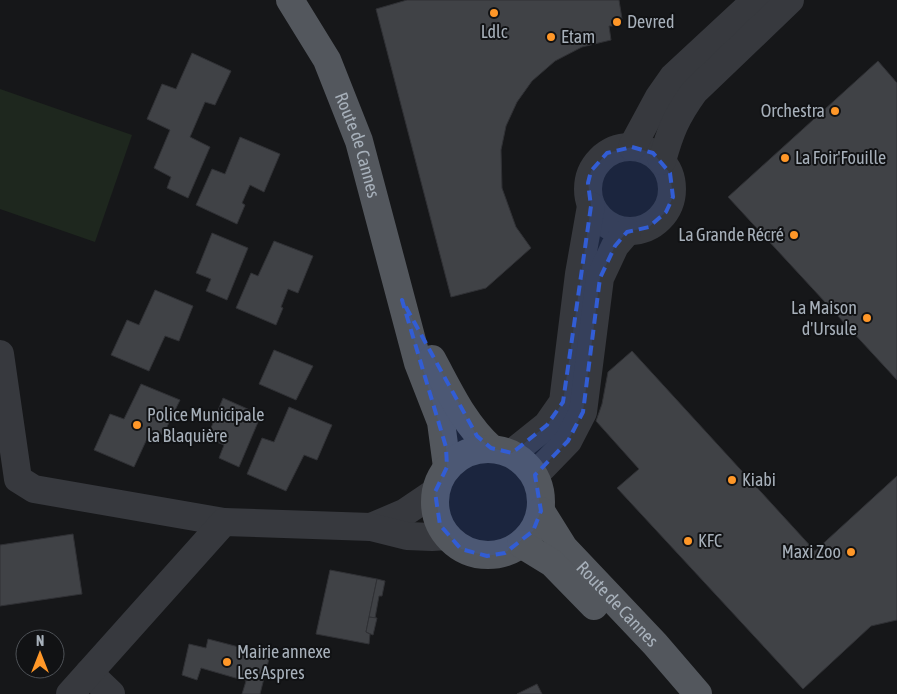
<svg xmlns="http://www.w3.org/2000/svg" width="897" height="694" viewBox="0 0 897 694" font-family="'Asap Condensed',sans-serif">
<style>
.green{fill:#1e271e}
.building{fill:#404246;stroke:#303135}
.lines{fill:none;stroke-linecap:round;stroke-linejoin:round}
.minor{stroke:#37393e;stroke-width:28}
.major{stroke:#53575d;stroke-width:28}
.marked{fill:#325dd4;fill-opacity:0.2;stroke:#325dd4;stroke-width:4;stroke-dasharray:10 6;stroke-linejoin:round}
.poi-dot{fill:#ff9728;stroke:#111214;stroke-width:2}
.labels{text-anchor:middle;stroke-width:4;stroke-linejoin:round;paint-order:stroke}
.poi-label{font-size:18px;fill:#a7b0ba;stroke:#111214;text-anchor:start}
.street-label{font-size:18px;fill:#a7b0ba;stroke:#111214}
</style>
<rect width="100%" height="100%" fill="#161719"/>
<path class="green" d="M 0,89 L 132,135 L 95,242 L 0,209 Z"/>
<g class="building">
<path d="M 407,0 L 619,0 L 622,19 L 616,19 L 616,26 L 609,26 L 611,40 L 582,47 L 555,61 L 532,81 L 517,102 L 506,126 L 501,150 L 502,188 L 516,227 L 531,248 L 486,288 L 451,297 L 376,9 Z"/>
<path d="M 192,53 L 231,71 L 215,105 L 205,102 L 190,137 L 210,147 L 188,198 L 167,188 L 171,177 L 154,168 L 170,130 L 147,119 L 162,84 L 176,89 Z"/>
<path d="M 878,61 L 897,83 L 897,380 L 728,197 Z"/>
<path d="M 240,137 L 280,154 L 264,192 L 250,185 L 242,203 L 245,205 L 237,224 L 196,205 L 212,169 L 225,174 Z"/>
<path d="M 212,233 L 248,248 L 227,300 L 206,291 L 211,279 L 196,273 Z"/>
<path d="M 274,241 L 313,256 L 298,293 L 288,289 L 281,307 L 283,308 L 276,325 L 236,308 L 251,273 L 258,276 Z"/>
<path d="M 155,290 L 193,306 L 179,341 L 165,336 L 149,371 L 111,355 L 127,320 L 139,325 Z"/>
<path d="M 274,350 L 313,366 L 296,400 L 259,384 Z"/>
<path d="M 632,351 L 815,551 L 897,476 L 897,620 L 871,626 L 803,689 L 617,488 L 639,469 L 596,421 L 602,404 L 608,372 Z"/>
<path d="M 141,384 L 180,400 L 163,435 L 151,430 L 134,467 L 94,450 L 110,414 L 124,419 Z"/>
<path d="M 223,398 L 261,415 L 239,467 L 219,458 L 224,445 L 207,438 Z"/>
<path d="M 289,407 L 332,425 L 317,460 L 304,455 L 286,491 L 247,474 L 262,438 L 274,442 Z"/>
<path d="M 73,534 L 82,594 L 0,606 L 0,545 Z"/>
<path d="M 330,570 L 377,579 L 366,632 L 370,634 L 369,644 L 316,634 Z"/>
<path d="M 377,579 L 385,581 L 382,596 L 379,596 L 375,618 L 369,617 Z"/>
<path d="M 369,617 L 377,618 L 373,635 L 366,632 Z"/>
<path d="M 208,639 L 270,655 L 260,694 L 242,694 L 246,681 L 201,668 L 197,680 L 182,675 L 189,644 L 206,648 Z"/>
<path d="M 537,684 L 542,694 L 517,694 Z"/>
</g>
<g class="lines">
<g class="minor">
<circle cx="630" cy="189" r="42"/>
<path d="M 632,147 L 659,97 L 673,77 L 756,0"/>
<path d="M 662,161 C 670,132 676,117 694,92 L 790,0"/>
<path d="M 0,354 L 18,479 L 34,489 L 224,522"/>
<path d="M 512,453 L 547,425 L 563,402 L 579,274 L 591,206"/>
<path d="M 535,475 L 568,441 L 583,412 L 600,278 L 615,246 L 627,232"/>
<path d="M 371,527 L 404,513 L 435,492"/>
<path d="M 89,673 L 111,694"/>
<path d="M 70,694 L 224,522 L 371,527 L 407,536 L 432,537 L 447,536"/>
</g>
<g class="major">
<path id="s1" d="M 290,0 L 327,60 L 359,141 L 418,363 L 441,422 L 447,467"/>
<path d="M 432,359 C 449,390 464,424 491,448"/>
<circle cx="488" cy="502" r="53"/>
<path id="s2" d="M 541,511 L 564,548 L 655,644 L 698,694"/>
<path d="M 521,544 L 552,563 L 594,606"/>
</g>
</g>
<path class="marked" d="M 632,147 L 653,153 L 670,173 L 673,197 L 666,212 L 649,227 L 627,232 L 615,246 L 600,278 L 583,412 L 568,441 L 535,475 L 541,511 L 533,531 L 505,553 L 487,556 L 461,549 L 440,525 L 435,492 L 447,467 L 446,447 L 402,300 L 477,436 L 491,448 L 512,453 L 547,425 L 563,402 L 591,206 L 588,183 L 591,171 L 607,153 Z"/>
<g class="poi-dot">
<circle cx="494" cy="13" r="5"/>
<circle cx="617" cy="22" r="5"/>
<circle cx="551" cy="37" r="5"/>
<circle cx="835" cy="111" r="5"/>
<circle cx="785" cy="158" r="5"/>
<circle cx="794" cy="235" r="5"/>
<circle cx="867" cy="318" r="5"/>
<circle cx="137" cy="425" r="5"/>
<circle cx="732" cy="480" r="5"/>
<circle cx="688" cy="541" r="5"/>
<circle cx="851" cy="552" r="5"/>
<circle cx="227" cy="662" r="5"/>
</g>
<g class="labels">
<g class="poi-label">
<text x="627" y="28">Devred</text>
<text x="494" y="38" text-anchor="middle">Ldlc</text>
<text x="561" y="43">Etam</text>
<text x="825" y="117" text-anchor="end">Orchestra</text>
<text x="795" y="164">La Foir'Fouille</text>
<text x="784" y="241" text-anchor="end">La Grande Récré</text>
<text x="857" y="314" text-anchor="end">La Maison<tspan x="857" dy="21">d'Ursule</tspan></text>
<text x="147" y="421">Police Municipale<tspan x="147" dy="21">la Blaquière</tspan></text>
<text x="742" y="486">Kiabi</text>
<text x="698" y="547">KFC</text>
<text x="841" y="558" text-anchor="end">Maxi Zoo</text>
<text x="237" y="658">Mairie annexe<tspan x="237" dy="21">Les Aspres</tspan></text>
</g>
<g class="street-label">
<text dy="6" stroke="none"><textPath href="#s1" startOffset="161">Route de Cannes</textPath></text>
<text dy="6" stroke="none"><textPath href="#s2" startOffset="121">Route de Cannes</textPath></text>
</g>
</g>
<g transform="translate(40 654)"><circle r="24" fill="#111214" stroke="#4d5156"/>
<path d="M0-4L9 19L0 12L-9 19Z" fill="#ff9728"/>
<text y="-8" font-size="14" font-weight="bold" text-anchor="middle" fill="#a7b0ba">N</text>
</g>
</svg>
